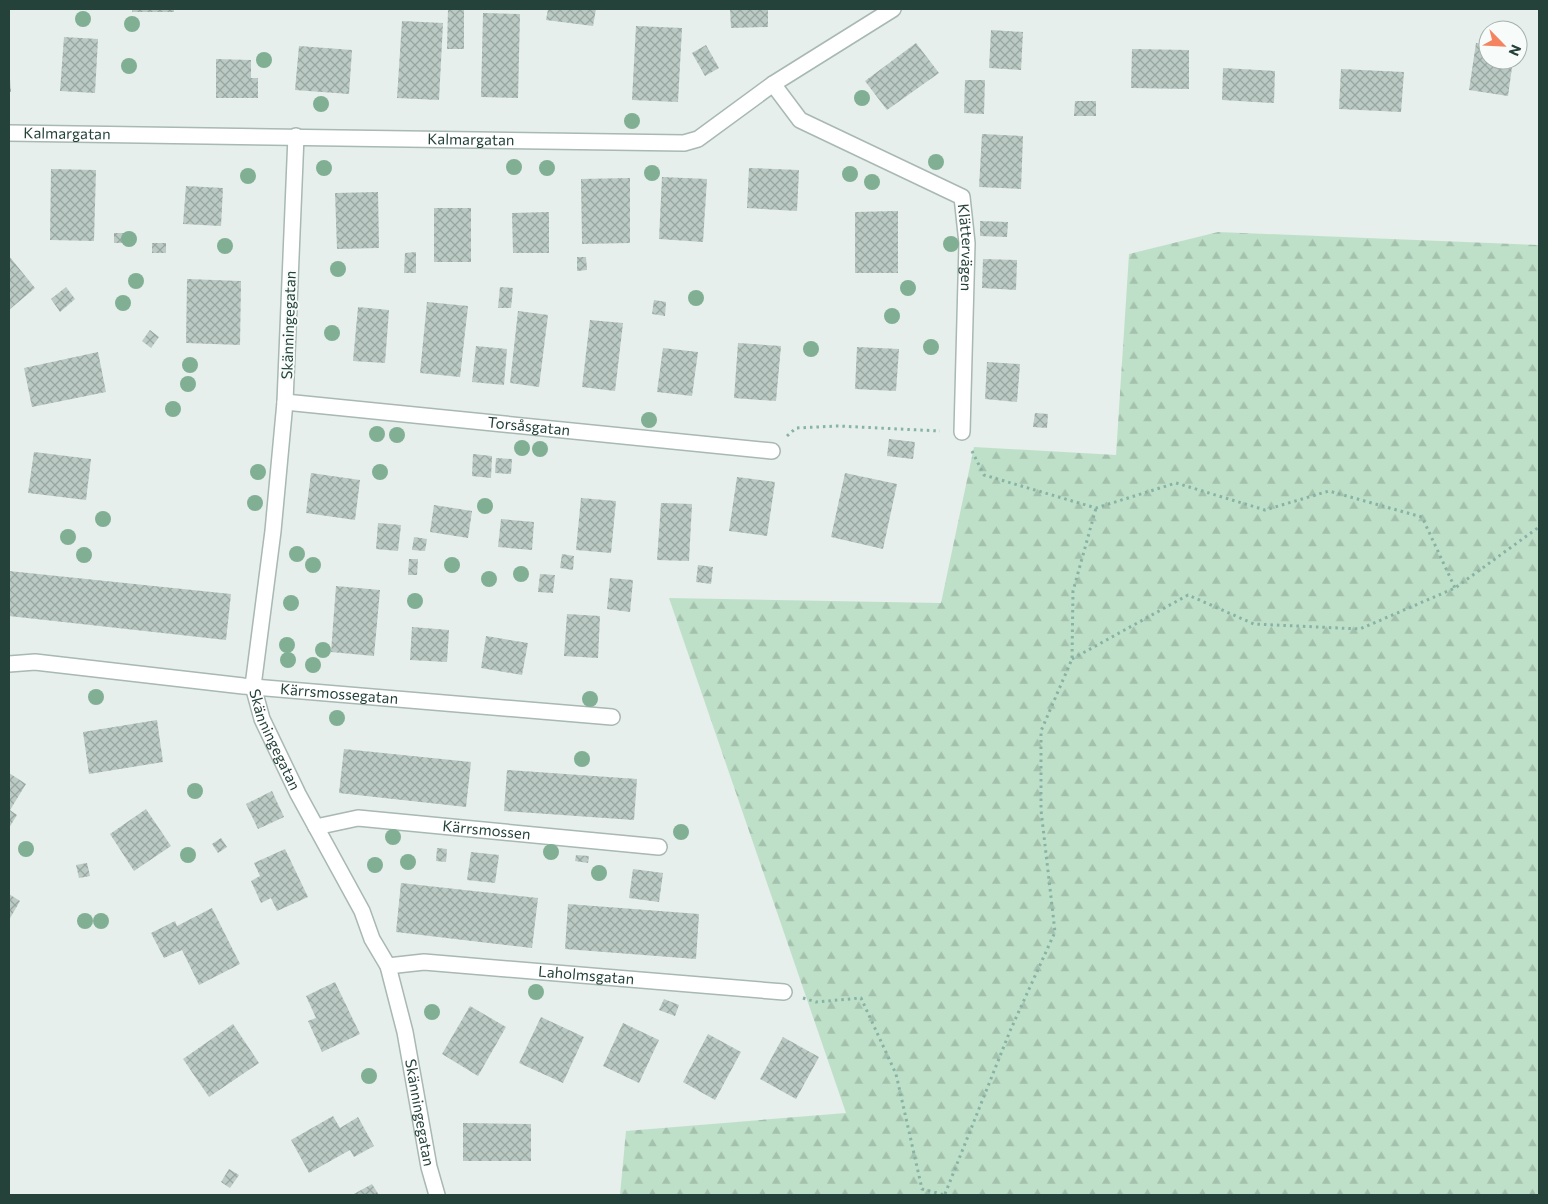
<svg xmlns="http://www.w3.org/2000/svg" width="1548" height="1204" viewBox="0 0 1548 1204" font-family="Commissioner,sans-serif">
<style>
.forest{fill:url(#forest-firs)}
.building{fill:url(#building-cross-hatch)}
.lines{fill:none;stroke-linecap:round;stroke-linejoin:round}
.street-casing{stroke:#a8b8b2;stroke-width:18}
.path{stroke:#86b3a5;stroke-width:3;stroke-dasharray:2.5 4;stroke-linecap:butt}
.street{stroke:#fff;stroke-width:15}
.tree{fill:#80af93}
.labels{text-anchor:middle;stroke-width:4;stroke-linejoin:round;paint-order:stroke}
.street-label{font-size:15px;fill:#24423a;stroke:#f7fbf9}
</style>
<defs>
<pattern id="forest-firs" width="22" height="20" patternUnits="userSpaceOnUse" patternTransform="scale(1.25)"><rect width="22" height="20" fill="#bfe0c8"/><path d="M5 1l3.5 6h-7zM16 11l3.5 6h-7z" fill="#a4c1ad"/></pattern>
<pattern id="building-cross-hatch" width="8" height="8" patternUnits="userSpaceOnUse" patternTransform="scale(1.25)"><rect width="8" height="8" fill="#bbcac4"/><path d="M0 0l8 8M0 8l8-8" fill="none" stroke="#98a6a0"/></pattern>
</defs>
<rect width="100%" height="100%" fill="#e6efeb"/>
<path class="forest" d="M 1218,232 L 1539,245 L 1539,1195 L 620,1195 L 626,1131 L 846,1113 L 669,598 L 941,603 L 974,447 L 1116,455 L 1129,254 Z"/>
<g class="building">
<rect x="132" y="9" width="42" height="3"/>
<path d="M 448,9 L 464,9 L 464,49 L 447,49 Z"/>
<path d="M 548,9 L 596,9 L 593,26 L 546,20 Z"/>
<path d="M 730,9 L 768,9 L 768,27 L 731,28 Z"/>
<path d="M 483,13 L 520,14 L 518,98 L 481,97 Z"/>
<path d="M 402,21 L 443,23 L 439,100 L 397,98 Z"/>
<path d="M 636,26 L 682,28 L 678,102 L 632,100 Z"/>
<path d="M 991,30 L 1023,32 L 1021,70 L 989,68 Z"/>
<path d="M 64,37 L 98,39 L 95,93 L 60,91 Z"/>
<path d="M 916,43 L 939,73 L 887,110 L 865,81 Z"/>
<path d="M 1476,43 L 1488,45 L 1488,60 L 1513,60 L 1508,96 L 1469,90 Z"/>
<path d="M 706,45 L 719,68 L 705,76 L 692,53 Z"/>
<path d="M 299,46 L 352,50 L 349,94 L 295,90 Z"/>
<path d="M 1132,49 L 1189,50 L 1189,89 L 1131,88 Z"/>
<path d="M 216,59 L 251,60 L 251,78 L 258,78 L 258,98 L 216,98 Z"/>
<path d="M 1223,68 L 1275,71 L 1274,103 L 1222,100 Z"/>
<path d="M 1341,69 L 1404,72 L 1401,112 L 1339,109 Z"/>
<path d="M 9,79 L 10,79 L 11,92 L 9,92 Z"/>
<path d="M 965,80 L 985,80 L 984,114 L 964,113 Z"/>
<path d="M 1075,101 L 1096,101 L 1096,116 L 1074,116 Z"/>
<path d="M 982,134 L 1023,136 L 1021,189 L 979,187 Z"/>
<path d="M 749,168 L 799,170 L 797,211 L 747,208 Z"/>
<path d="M 51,169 L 96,170 L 94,241 L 50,240 Z"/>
<path d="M 662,177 L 707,179 L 703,242 L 659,239 Z"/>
<path d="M 630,178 L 630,243 L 582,244 L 581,179 Z"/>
<path d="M 186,186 L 223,188 L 221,226 L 183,224 Z"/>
<path d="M 378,192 L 379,248 L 337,249 L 335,193 Z"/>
<rect x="434" y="208" width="37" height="54"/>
<path d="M 898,211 L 898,273 L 855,273 L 855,212 Z"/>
<path d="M 549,212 L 549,253 L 513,253 L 512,213 Z"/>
<path d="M 980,221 L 1008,222 L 1007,237 L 980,236 Z"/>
<rect x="114" y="233" width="12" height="10"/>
<rect x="152" y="243" width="14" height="10"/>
<path d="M 416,252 L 416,273 L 404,273 L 405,253 Z"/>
<path d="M 9,256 L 35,288 L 9,310 Z"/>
<path d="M 577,257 L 586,257 L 587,270 L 577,271 Z"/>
<path d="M 983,259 L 1017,260 L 1016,290 L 982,288 Z"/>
<path d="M 187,279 L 241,281 L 240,345 L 186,343 Z"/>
<path d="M 66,287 L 75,299 L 60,312 L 51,299 Z"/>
<path d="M 500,287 L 513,288 L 511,308 L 498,308 Z"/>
<path d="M 654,300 L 666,302 L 665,316 L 652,314 Z"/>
<path d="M 427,302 L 468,306 L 460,377 L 420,373 Z"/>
<path d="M 358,307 L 389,310 L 385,363 L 353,361 Z"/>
<path d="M 518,311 L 548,315 L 539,387 L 510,383 Z"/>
<path d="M 590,320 L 623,323 L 615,391 L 582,387 Z"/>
<path d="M 150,330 L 159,337 L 151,348 L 142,341 Z"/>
<path d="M 738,343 L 781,346 L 776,401 L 734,398 Z"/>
<path d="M 476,346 L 507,349 L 504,385 L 472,382 Z"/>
<path d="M 857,347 L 899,349 L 896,391 L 855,389 Z"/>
<path d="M 663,348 L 698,352 L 692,396 L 657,392 Z"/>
<path d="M 98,352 L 106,392 L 32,407 L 24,368 Z"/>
<path d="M 987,362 L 1020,364 L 1017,402 L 985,399 Z"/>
<path d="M 1035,413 L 1048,414 L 1047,428 L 1033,427 Z"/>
<path d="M 889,439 L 915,442 L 913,459 L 887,456 Z"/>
<path d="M 34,452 L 91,459 L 86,500 L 28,493 Z"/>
<path d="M 473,454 L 492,456 L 491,478 L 472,476 Z"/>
<path d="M 496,458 L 512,459 L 511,474 L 495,473 Z"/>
<path d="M 311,473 L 360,480 L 355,520 L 306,513 Z"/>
<path d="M 845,473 L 897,484 L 883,549 L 831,537 Z"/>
<path d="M 737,477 L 775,482 L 767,536 L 729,531 Z"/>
<path d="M 581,498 L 616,501 L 611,553 L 576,550 Z"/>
<path d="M 661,503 L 692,504 L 689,561 L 657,560 Z"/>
<path d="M 434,505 L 472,511 L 468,538 L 430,532 Z"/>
<path d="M 501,519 L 534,522 L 532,550 L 498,547 Z"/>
<path d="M 378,523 L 401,525 L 398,551 L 376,549 Z"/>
<path d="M 414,537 L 427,539 L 425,551 L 412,550 Z"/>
<path d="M 562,554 L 574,556 L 573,570 L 560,568 Z"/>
<path d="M 409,559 L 418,559 L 417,575 L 408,575 Z"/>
<path d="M 698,565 L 713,567 L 711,584 L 696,582 Z"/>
<path d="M 9,571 L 231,594 L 226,640 L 9,616 Z"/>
<path d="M 540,574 L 555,575 L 553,593 L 538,592 Z"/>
<path d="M 610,578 L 633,580 L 630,612 L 607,609 Z"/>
<path d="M 336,586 L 380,590 L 374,656 L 331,652 Z"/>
<path d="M 567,614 L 600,616 L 598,658 L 564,656 Z"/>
<path d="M 412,627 L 449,630 L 447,662 L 410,660 Z"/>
<path d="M 486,636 L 528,643 L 522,675 L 481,668 Z"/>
<path d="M 157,720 L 163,762 L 89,774 L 83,732 Z"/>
<path d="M 344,749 L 471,762 L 466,807 L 339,793 Z"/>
<path d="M 507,770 L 637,779 L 634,820 L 504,811 Z"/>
<path d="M 9,773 L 26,784 L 10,810 L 17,815 L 9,828 Z"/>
<path d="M 272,791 L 284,817 L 258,829 L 246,804 Z"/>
<path d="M 146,809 L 171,846 L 134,871 L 110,834 Z"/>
<path d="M 221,838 L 227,847 L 218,853 L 212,844 Z"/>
<path d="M 437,848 L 447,849 L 446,862 L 436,861 Z"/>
<path d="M 285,849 L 308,897 L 277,911 L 271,898 L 261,903 L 251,881 L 260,876 L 254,863 Z"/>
<path d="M 471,852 L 499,855 L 495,883 L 467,880 Z"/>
<path d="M 576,855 L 589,856 L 588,863 L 575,861 Z"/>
<path d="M 87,863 L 90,876 L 79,878 L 76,865 Z"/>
<path d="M 633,869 L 663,873 L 659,902 L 629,898 Z"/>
<path d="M 401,883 L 538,898 L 532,948 L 396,932 Z"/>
<path d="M 9,894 L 20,901 L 9,920 Z"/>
<path d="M 568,904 L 699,914 L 696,959 L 565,949 Z"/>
<path d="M 212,908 L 240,964 L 199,985 L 182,950 L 164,958 L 151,933 L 175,921 L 177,926 Z"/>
<path d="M 335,982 L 360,1034 L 322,1052 L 308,1021 L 316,1018 L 306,996 Z"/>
<path d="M 664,999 L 679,1005 L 675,1016 L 659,1010 Z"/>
<path d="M 470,1006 L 506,1027 L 478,1076 L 442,1054 Z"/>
<path d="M 541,1017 L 584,1037 L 563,1083 L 519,1063 Z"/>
<path d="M 623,1023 L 659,1040 L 639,1083 L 603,1066 Z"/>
<path d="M 233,1024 L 259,1063 L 209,1097 L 183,1059 Z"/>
<path d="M 708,1034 L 741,1052 L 715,1100 L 683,1082 Z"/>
<path d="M 783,1037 L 819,1057 L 796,1099 L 760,1079 Z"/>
<path d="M 333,1116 L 340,1128 L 358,1117 L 374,1146 L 354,1157 L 350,1150 L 309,1173 L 291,1140 Z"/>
<path d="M 463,1123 L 531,1124 L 531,1161 L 463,1161 Z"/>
<path d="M 229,1169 L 239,1175 L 230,1188 L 221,1182 Z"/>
<path d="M 372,1184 L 379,1195 L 352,1195 Z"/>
</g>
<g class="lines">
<defs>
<g id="street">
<path id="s1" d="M 773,84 L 800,120 L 962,197 L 967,243 L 962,432"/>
<path id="s2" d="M 9,133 L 684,143 L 698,139 L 773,84 L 893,9"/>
<path id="s3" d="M 296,136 L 285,402 L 273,531 L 253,686 L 262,719 L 298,794 L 362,911 L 372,939 L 388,966 L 405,1032 L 429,1167 L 437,1195"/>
<path id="s4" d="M 285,402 L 772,451"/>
<path id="s5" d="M 9,664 L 35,662 L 243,686 L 612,717"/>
<path id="s6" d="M 316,827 L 358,818 L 659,847"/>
<path id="s7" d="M 388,966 L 424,962 L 784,992"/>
</g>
</defs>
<use href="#street" class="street-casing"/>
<g class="path">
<path d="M 787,436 L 796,428 L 838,426 L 940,431"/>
<path d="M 972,451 L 984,475 L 1096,508 L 1176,483 L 1265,510 L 1329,491 L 1422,517 L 1455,588"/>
<path d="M 1072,659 L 1188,595 L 1254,624 L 1360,629 L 1455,588 L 1539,527"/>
<path d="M 803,998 L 816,1002 L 861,998 L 896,1074 L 922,1189 L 945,1195"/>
<path d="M 945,1194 L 1010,1031 L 1055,932 L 1041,810 L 1041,731 L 1072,659 L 1073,591 L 1096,508"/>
</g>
<use href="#street" class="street"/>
</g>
<g class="tree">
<circle cx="83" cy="19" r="8"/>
<circle cx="132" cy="24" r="8"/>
<circle cx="264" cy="60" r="8"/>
<circle cx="129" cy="66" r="8"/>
<circle cx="862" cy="98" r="8"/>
<circle cx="321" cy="104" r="8"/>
<circle cx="632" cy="121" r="8"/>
<circle cx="936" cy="162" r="8"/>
<circle cx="514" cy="167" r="8"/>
<circle cx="324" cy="168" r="8"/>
<circle cx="547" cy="168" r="8"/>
<circle cx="652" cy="173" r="8"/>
<circle cx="850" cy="174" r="8"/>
<circle cx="248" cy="176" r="8"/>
<circle cx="872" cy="182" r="8"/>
<circle cx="129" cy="239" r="8"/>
<circle cx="951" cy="244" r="8"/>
<circle cx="225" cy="246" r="8"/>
<circle cx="338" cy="269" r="8"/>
<circle cx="136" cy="281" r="8"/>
<circle cx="908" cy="288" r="8"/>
<circle cx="696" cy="298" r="8"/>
<circle cx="123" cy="303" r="8"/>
<circle cx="892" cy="316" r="8"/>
<circle cx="332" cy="333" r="8"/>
<circle cx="931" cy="347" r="8"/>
<circle cx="811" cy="349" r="8"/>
<circle cx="190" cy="365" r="8"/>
<circle cx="188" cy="384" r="8"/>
<circle cx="173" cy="409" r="8"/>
<circle cx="649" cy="420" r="8"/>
<circle cx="377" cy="434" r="8"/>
<circle cx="397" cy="435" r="8"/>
<circle cx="522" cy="448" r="8"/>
<circle cx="540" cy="449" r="8"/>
<circle cx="258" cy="472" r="8"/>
<circle cx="380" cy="472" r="8"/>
<circle cx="255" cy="503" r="8"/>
<circle cx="485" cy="506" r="8"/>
<circle cx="103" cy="519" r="8"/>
<circle cx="68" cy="537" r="8"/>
<circle cx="297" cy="554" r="8"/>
<circle cx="84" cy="555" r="8"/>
<circle cx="313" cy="565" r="8"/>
<circle cx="452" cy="565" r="8"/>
<circle cx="521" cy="574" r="8"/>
<circle cx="489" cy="579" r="8"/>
<circle cx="415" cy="601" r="8"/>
<circle cx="291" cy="603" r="8"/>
<circle cx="287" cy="645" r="8"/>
<circle cx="323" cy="650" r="8"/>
<circle cx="288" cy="660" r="8"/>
<circle cx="313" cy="665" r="8"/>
<circle cx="96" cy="697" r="8"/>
<circle cx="590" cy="699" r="8"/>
<circle cx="337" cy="718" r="8"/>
<circle cx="582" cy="759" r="8"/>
<circle cx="195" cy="791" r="8"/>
<circle cx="681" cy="832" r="8"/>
<circle cx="393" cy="837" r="8"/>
<circle cx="26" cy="849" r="8"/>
<circle cx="551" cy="852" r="8"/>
<circle cx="188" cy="855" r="8"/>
<circle cx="408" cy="862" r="8"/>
<circle cx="375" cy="865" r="8"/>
<circle cx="599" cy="873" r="8"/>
<circle cx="85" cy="921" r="8"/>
<circle cx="101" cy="921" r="8"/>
<circle cx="536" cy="992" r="8"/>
<circle cx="432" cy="1012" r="8"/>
<circle cx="369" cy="1076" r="8"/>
</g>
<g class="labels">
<g class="street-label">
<text dy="5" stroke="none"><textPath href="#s2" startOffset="58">Kalmargatan</textPath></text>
<text dy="5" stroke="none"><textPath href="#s2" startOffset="462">Kalmargatan</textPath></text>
<text dy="5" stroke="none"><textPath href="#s1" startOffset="275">Klättervägen</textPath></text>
<text transform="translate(289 325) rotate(-88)" y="5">Skänningegatan</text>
<text dy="5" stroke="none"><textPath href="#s4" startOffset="245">Torsåsgatan</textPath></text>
<text dy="5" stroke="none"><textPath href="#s5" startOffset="332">Kärrsmossegatan</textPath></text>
<text dy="5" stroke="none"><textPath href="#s3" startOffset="610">Skänningegatan</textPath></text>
<text dy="5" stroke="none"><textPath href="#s6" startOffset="172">Kärrsmossen</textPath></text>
<text dy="5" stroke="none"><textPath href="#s7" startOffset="199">Laholmsgatan</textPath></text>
<text dy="5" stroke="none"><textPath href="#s3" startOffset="1014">Skänningegatan</textPath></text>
</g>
</g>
<rect width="1548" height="1204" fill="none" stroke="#24423a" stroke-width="20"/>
<g transform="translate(1503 45) rotate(114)"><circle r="24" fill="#f7fbf9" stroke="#a3b1ad"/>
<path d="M0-4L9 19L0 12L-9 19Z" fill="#f4845f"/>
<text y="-8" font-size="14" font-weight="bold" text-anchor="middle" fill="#24423a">N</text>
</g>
</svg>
